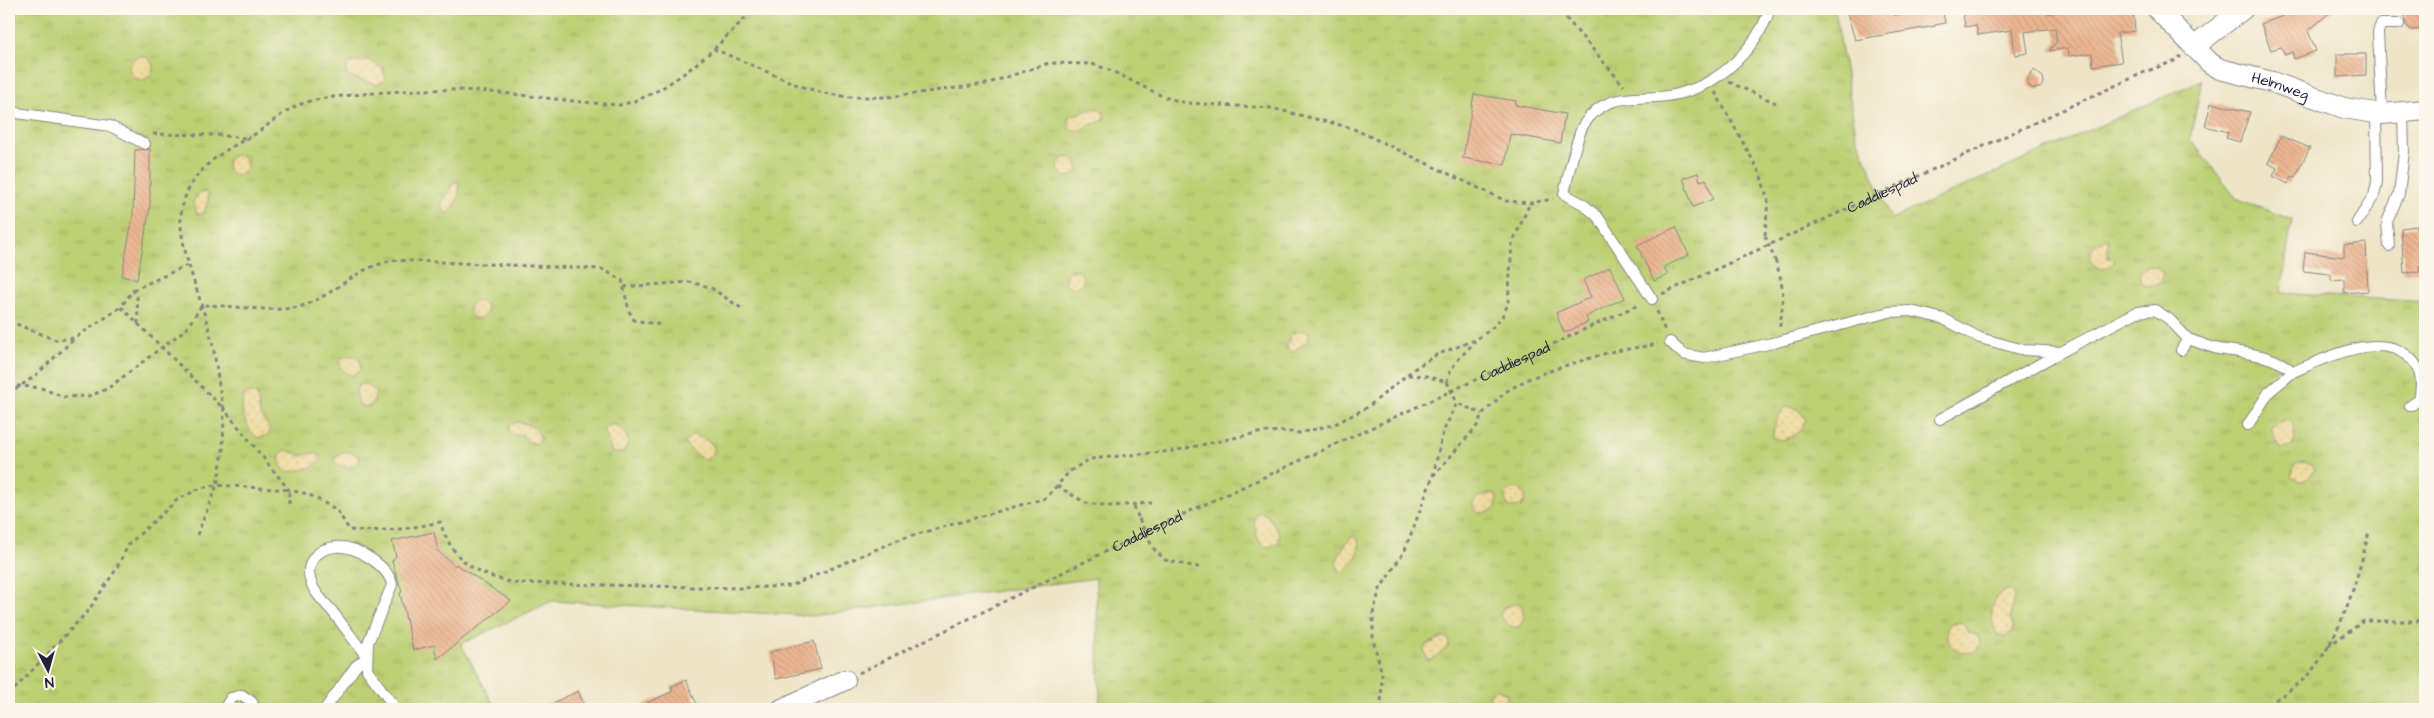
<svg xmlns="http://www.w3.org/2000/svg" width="2434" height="718" viewBox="0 0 2434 718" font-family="'Architects Daughter',sans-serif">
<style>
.grass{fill:url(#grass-tufts);stroke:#6f7856}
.sand{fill:url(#sand-dots);stroke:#887e6c}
.building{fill:url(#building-back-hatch)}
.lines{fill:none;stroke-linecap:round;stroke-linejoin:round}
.service-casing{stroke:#888482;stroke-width:12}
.minor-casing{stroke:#888482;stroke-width:22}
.path{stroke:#888482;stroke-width:3;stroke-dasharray:4 4;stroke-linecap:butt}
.service{stroke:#fff;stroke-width:10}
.minor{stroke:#fff;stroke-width:20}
.path-bridge{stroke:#888482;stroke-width:3;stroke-dasharray:4 4;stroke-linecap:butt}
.labels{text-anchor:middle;stroke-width:4;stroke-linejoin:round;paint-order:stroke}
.street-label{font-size:15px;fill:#22223b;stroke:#fbf7ec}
</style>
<defs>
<pattern id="grass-tufts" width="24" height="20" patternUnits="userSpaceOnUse" patternTransform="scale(1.25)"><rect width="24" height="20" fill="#bccf72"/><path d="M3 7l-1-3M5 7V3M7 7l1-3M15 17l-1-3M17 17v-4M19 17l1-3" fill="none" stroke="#a1b164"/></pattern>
<pattern id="sand-dots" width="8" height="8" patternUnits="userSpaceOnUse" patternTransform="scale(1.25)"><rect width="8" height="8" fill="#eeda9e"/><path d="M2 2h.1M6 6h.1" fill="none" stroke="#ccbb89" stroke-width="1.8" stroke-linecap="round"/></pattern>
<pattern id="building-back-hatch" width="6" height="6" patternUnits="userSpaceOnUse" patternTransform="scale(1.25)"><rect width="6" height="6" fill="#ecb690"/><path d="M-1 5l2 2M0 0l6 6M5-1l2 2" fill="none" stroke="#ca9c7d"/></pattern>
</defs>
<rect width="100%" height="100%" fill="#fbf7ec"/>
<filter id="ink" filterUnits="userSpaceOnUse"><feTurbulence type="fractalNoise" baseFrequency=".02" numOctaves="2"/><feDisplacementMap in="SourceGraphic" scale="10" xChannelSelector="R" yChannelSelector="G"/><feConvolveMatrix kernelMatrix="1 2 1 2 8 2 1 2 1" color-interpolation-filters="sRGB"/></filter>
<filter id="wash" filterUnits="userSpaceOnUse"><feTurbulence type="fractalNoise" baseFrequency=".0096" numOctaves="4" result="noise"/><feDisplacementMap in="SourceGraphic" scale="20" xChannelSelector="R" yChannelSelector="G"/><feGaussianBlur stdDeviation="1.12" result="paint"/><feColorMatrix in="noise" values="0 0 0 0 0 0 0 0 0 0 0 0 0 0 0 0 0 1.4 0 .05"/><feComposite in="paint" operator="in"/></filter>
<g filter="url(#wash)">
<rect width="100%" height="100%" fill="#eee5c8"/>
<path class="grass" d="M 9,9 L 1835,9 L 1856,135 L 1891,219 L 2202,80 L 2190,139 L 2236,198 L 2292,220 L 2281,293 L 2425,302 L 2425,709 L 1100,709 L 1096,578 L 812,616 L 552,601 L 461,644 L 496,709 L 9,709 Z"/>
<g class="sand">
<circle cx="141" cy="68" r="12"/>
<path d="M 369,60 L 383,68 L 386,79 L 377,85 C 367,80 352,80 346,74 L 347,65 L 353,62 Z"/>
<path d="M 1097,108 L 1104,112 L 1104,119 C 1096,126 1088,123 1079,131 L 1073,130 L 1069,126 L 1069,116 Z"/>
<circle cx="237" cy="165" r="10"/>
<circle cx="1068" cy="167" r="10"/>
<path d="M 454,182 L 459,182 C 461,192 456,207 448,214 L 443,210 L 441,204 Z"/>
<path d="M 205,191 L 209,196 L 204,214 L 197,214 L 193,202 L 196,196 Z"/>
<path d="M 2108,239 L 2108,258 L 2113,259 L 2114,263 L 2103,269 C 2080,263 2090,241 2108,239 Z"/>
<path d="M 2147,266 L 2156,267 L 2164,274 C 2160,286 2151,289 2140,282 L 2140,272 Z"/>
<circle cx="1074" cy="279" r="9"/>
<circle cx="478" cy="310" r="9"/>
<path d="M 1302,330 L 1309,332 L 1309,340 L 1293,352 L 1286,348 L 1291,334 Z"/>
<path d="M 346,356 L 353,356 L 360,360 L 361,370 L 352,376 C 345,372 339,369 339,360 Z"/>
<path d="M 365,384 L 376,391 L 374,402 L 368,407 L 359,405 L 356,391 L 358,385 Z"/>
<path d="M 252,393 L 257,395 L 260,415 L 270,428 L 269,435 L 258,438 C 245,428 238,409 245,394 Z"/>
<path d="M 1787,406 L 1798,409 L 1806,419 C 1802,431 1787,445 1773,438 C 1772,428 1779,412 1787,406 Z"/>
<path d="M 2284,421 L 2292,421 L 2295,436 L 2294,444 L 2288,447 L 2281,448 L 2276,442 L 2271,427 Z"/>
<path d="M 517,422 C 530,424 536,426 541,439 L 536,444 L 526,440 L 523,435 L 513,435 L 509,431 L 510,425 Z"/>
<path d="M 613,424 C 627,430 632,441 623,453 L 612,453 L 604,428 Z"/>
<path d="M 692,435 C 705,438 725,447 707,460 L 702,459 C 697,455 686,446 684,443 Z"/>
<path d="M 285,450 L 296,453 L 300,456 L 314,453 L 320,455 L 321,460 L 311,468 L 288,472 C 280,468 279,463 280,455 Z"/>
<path d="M 343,452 L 351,452 L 359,456 L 360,461 L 350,467 L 337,465 L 334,461 L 337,455 Z"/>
<path d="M 2304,462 L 2312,465 L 2315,470 L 2306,480 L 2299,481 L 2292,477 L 2294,465 Z"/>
<circle cx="1515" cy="498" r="10"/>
<path d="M 1492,493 L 1497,496 L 1496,508 L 1485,513 L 1478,513 C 1473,508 1473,503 1477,498 Z"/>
<path d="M 1260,512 L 1267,515 L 1280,534 L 1279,542 L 1270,547 L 1263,546 C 1257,540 1252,523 1255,515 Z"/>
<path d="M 1351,537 L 1356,537 C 1366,549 1352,566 1341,572 L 1336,564 L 1340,552 Z"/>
<path d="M 2009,590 L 2014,595 L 2010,618 L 2013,627 L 2011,633 L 2004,636 L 1998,635 C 1989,621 1989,602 2003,591 Z"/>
<path d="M 1518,603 L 1522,605 L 1524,617 L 1520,626 C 1510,630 1505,622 1499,614 L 1505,607 Z"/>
<path d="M 1960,622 L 1964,624 L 1968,633 L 1977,635 C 1982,642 1980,646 1975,652 L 1960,653 L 1949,644 L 1947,628 L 1952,623 Z"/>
<path d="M 1443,637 L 1448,638 L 1449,646 L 1432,660 L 1427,660 L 1424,649 L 1426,645 Z"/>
<path d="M 1496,688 L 1508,695 L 1503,709 L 1474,709 L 1488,705 L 1490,694 Z"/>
</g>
<g id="blocks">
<g class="building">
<path d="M 1846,9 L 1893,9 L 1894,15 L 1942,9 L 1945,23 L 1935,25 L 1935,26 L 1855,40 Z"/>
<path d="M 1976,9 L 2045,9 L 2046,14 L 2079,9 L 2133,9 L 2135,31 L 2117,33 L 2122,62 L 2093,66 L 2092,53 L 2069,56 L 2068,48 L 2049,51 L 2057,41 L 2055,28 L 2025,32 L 2028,53 L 2015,55 L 2012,30 L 1978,35 L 1976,25 L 1965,27 L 1963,14 L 1977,12 Z"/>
<path d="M 2302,9 L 2334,9 L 2308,31 L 2316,51 L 2294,59 L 2292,52 L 2285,55 L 2281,47 L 2271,50 L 2261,24 Z"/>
<path d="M 2404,9 L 2425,9 L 2425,29 L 2411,30 L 2406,25 Z"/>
<path d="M 2337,54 L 2366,54 L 2366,75 L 2337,77 Z"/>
<path d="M 2034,70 L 2043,77 L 2044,83 L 2040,88 L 2033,89 L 2028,85 L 2028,78 Z"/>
<path d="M 1474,94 L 1516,101 L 1515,105 L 1565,114 L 1560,143 L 1510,134 L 1505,165 L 1463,158 Z"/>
<path d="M 2211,103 L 2250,112 L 2240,142 L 2226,138 L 2228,132 L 2205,126 Z"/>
<path d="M 2281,136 L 2310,148 L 2295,177 L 2292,176 L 2288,184 L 2273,176 L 2277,168 L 2268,163 Z"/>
<path d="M 150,149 L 150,207 L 137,280 L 122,276 L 133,214 L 135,150 Z"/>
<path d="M 1698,173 L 1700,181 L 1706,179 L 1713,199 L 1693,207 L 1683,178 Z"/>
<path d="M 2417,226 L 2418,245 L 2425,244 L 2425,266 L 2419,266 L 2420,272 L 2404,273 L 2401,228 Z"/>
<path d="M 1676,227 L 1689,255 L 1664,267 L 1668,275 L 1654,281 L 1637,245 Z"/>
<path d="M 2366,243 L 2368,291 L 2344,293 L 2344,279 L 2331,280 L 2331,274 L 2303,271 L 2305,252 L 2344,257 L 2344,245 Z"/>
<path d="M 1610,267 L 1625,298 L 1593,313 L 1586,317 L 1588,322 L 1564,333 L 1556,313 L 1591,297 L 1583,280 Z"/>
<path d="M 434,532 L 438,551 L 455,566 L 456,564 L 511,601 L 437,659 L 434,645 L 413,650 L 400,593 L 402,592 L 392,561 L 396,556 L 392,541 Z"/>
<path d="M 814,641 L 821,669 L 776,679 L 770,652 Z"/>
<path d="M 686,680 L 699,709 L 634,709 L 673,691 L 671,687 Z"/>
<path d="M 578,691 L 586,709 L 540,709 Z"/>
</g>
</g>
</g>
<g filter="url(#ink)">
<use href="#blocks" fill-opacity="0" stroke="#888482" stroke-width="1"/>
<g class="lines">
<defs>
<g id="service">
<path d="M 9,112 L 110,126 L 145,144"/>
<path d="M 2382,114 L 2378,32 L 2381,24 L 2399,24"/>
<path d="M 2357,222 L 2374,196 L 2377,182 L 2376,113"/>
<path d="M 2389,246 L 2387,222 L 2399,194 L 2404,152 L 2403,113"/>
<path d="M 1652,299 L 1598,217 L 1583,204 L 1564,194 C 1568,177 1576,137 1584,124 C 1609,87 1644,103 1678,94 C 1720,84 1756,49 1770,9"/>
<path d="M 2188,339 C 2198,342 2208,347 2219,349 C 2243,353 2275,354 2293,372 L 2269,392 L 2248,425"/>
<path d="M 1670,342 L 1683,354 L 1704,358 L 1777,342 L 1889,312 L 1911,311 L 1944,319 L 1980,338 L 2024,350 L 2061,352 L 1940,419"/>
<path d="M 2061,352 L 2137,312 L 2155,310 L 2169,319 L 2188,339 L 2181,350"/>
<path d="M 2293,372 C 2323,359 2377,332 2406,355 C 2422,366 2423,382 2419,400 L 2410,406"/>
<path d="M 367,657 C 355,642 344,626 332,611 C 326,604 317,596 313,587 C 303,567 313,549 336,547 C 355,545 389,566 392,585 L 368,643 L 367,670 L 396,709"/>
<path d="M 224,709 L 231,698 L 242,695 L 252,702 L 255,709"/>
<path d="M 325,709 L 356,666 L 367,657"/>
</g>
<g id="minor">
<path id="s3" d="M 2157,9 L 2210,63 L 2220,69 L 2272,82 L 2344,108 L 2382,114 L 2425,110"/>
<path d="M 2195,46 L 2243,9"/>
<path d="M 782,709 L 845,680"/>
</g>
</defs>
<use href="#service" class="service-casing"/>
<use href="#minor" class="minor-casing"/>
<g class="path">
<path d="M 1566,18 L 1624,86"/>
<path d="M 714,49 L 754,9"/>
<path d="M 1729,82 L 1776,103"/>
<path d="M 1715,92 L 1760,173 L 1768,201 L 1765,236"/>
<path d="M 153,134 L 216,135 L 246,138"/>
<path d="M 1775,260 C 1785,288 1784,301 1779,330"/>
<path d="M 624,287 L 689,282 L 710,287 L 741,308"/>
<path d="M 133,290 L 190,264"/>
<path id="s1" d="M 1662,294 L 2145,72 L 2174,61 L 2181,56"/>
<path d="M 1657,311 L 1665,331"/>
<path d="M 9,321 L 56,340 L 75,338 L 121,307"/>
<path d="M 138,324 L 137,297 L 133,290 L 121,307 L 224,409"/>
<path d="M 1408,375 L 1426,376 L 1447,382 C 1449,365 1465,354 1475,341"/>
<path d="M 9,385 L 41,388 L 64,397 L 89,396 L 107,389 L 186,329 L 202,305 C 231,305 272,313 298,307 C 324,301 345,279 369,268 C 376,265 384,263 391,260 L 602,269 L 622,280 L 629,311 L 634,320 L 662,325"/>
<path d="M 9,394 L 36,375 L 74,339"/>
<path d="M 224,409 C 218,387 217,365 212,342 C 205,307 178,248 181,215 C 185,175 218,153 250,137 C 268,127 282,111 301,104 C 320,97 344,96 364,94 C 396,91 427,89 458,90 C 512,92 566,102 620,105 C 656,97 686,73 714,49 L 800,86 L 823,93 L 848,97 L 888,97 L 986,84 L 1049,63 L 1092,64 L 1112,71 L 1164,97 L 1186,103 L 1271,108 L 1352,128 L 1506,201 L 1530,203 L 1553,199"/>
<path d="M 1433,476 L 1443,432 L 1457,403 L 1482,414"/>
<path d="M 1057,486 L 1086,503 L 1111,506 L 1151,503"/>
<path d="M 1134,506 L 1139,519"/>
<path d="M 350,530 C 382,532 409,529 440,522 C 453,562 476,574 514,583 L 740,588 L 791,586 L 900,539 L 1046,498 L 1070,471 L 1090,459 L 1173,451 L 1257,433 L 1280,431 L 1300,433 L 1335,424 L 1368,407 L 1414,369 L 1436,355 L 1475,340 L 1491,329 L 1502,317 L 1508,304 L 1512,244 L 1530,203"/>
<path d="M 197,535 L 217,485 L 289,490 L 289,504"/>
<path d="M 1153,548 L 1165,560 L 1202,568"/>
<path d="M 2328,646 L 2364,621 L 2425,621"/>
<path id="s2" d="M 859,673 L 1145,532 L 1640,304"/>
<path d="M 9,695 L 88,611 L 115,571 L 129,544 L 177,500 L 201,488 L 217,485 L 223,452 L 224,409 L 289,490 L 308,494 L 337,510 L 350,531"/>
<path d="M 1381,709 L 1382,674 L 1373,639 L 1373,613 L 1380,589 L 1405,550 L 1433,476 L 1477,426 L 1482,414 L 1507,391 L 1528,379 L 1561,367 L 1610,352 L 1658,344"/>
<path d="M 1770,709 L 1807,705"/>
<path d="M 2262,709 C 2278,697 2300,686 2313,669 C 2343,632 2358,577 2369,532"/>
</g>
<use href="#service" class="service"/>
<use href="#minor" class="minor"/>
<g class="path-bridge">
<path d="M 1765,236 L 1775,260"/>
<path d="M 1447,382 L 1457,403"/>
<path d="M 1139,519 L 1153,548"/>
</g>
</g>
</g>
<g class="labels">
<g class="street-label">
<text dy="5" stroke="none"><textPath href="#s3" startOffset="150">Helmweg</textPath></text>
<text dy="5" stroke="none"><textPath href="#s1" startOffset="242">Caddiespad</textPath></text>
<text dy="5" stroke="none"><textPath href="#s2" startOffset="726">Caddiespad</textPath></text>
<text dy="5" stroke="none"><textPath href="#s2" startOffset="321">Caddiespad</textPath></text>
</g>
</g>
<rect width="2434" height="718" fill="none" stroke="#fbf7ec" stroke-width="30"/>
<g transform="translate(48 670) rotate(174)" stroke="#fbf7ec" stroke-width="4" paint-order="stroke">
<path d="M0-4L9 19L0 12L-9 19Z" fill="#22223b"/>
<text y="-8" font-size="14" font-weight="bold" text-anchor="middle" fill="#22223b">N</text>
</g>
</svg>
